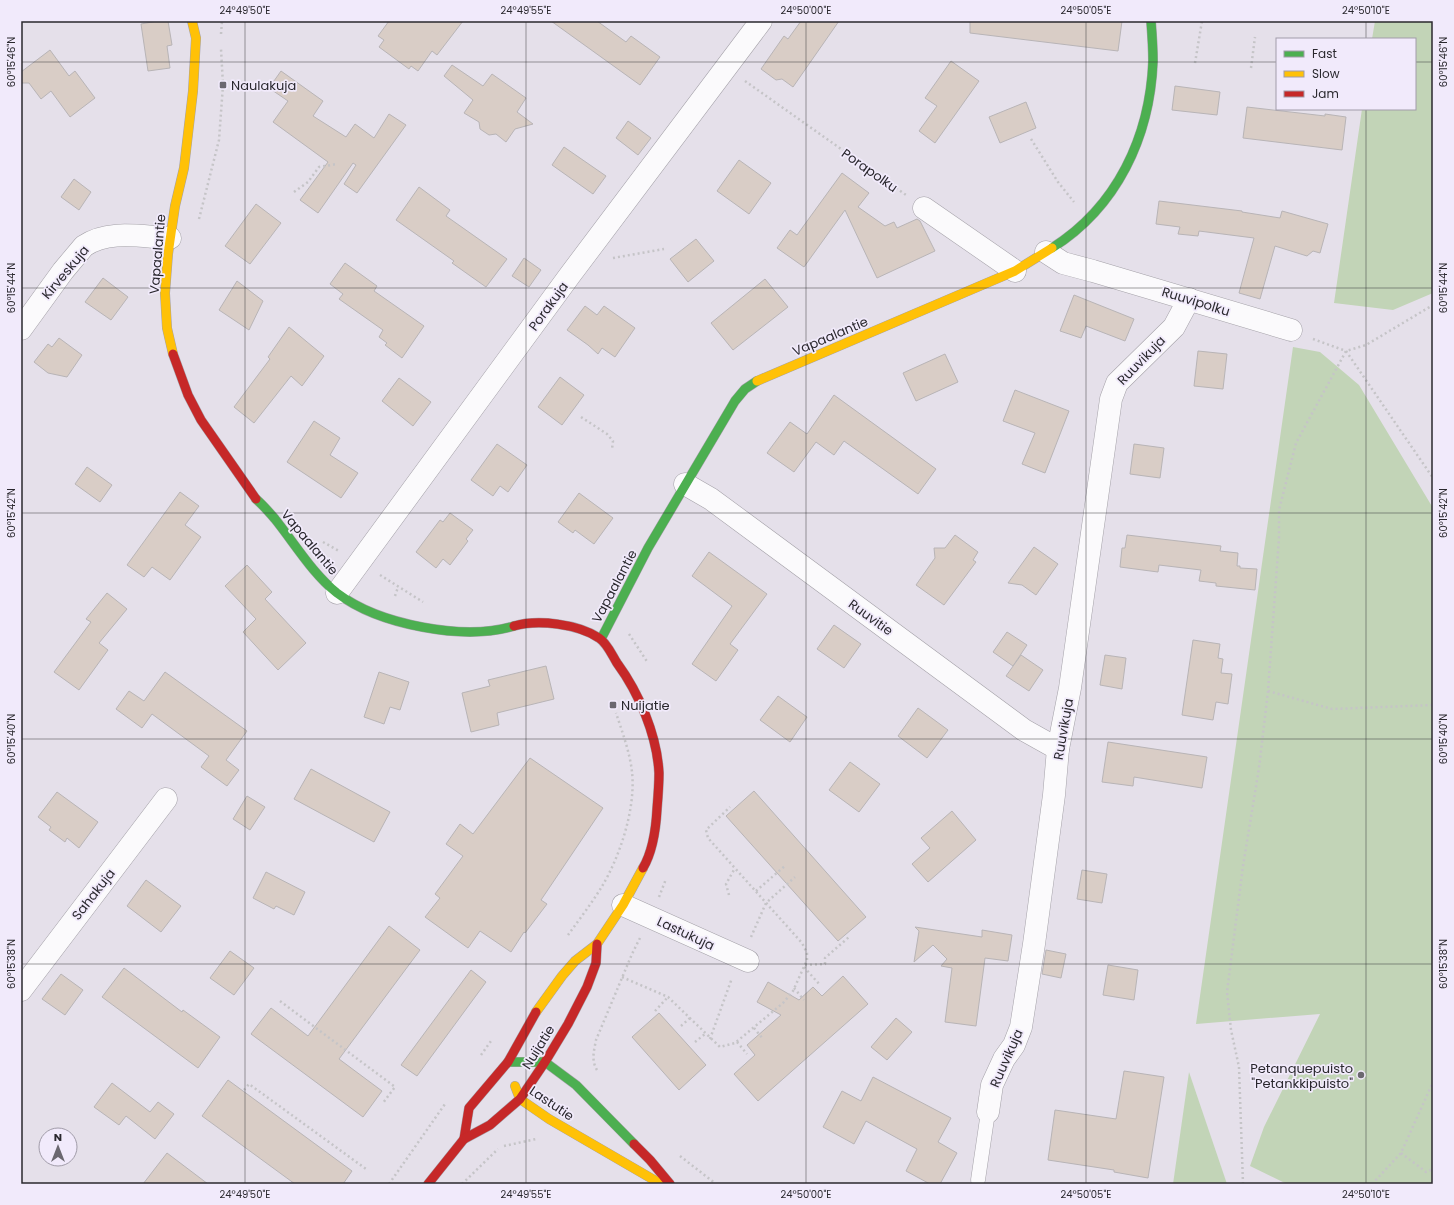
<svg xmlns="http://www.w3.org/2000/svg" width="1454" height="1205" viewBox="0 0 1454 1205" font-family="Poppins,sans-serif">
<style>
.green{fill:#c2d4b7}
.building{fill:#d9cdc6;stroke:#b8b4b6}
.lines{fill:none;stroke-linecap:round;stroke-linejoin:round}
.lane-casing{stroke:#a4a1a8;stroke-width:15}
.street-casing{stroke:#a4a1a8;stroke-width:23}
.fast-casing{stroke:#a4a1a8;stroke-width:10}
.slow-casing{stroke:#a4a1a8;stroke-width:10}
.jam-casing{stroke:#a4a1a8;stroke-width:10}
.path{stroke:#c5c4c7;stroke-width:2.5;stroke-dasharray:2 3;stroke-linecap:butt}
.lane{stroke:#fbfafc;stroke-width:14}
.street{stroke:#fbfafc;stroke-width:22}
.fast{stroke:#4caf50;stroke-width:9}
.slow{stroke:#ffc107;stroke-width:9}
.jam{stroke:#c62828;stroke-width:9}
.ticks{fill:none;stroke:#2a282e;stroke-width:1;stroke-opacity:0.45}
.poi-dot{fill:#6b6870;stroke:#f1eafb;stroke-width:1.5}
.labels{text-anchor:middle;stroke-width:3.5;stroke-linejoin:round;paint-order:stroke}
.poi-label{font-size:13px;fill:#2a282e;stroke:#f1eafb;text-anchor:start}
.street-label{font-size:13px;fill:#2a282e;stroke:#f1eafb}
.neatline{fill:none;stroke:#2a282e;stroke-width:1.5}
.ticks-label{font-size:10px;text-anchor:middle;fill:#2a282e}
</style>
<rect width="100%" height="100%" fill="#e5e0ea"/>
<g class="green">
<path d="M 1375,21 L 1433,21 L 1433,293 L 1393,310 L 1334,303 L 1362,109 L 1415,109 L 1415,39 L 1372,39 Z"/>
<path d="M 1293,347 L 1320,352 L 1359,385 L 1433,508 L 1433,1184 L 1287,1184 L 1250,1166 L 1264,1127 L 1320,1014 L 1196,1024 Z"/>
<path d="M 1189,1072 L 1227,1184 L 1173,1184 Z"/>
</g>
<g class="building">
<path d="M 157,21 L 168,21 L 172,45 L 167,46 L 170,68 L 148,71 L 141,24 Z"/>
<path d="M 389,21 L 463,21 L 437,55 L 432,51 L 418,71 L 411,66 L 409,69 L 379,47 L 384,40 L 378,36 Z"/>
<path d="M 551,21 L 597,21 L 626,42 L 631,36 L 660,57 L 640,85 Z"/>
<path d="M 801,21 L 839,21 L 793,87 L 782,79 L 776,80 L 761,69 L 784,36 L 788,39 Z"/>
<path d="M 970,21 L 1122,21 L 1118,51 L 970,33 Z"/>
<path d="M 50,50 L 69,76 L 75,71 L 95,98 L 70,117 L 51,91 L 41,99 L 29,83 L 21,83 L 21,72 Z"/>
<path d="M 951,61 L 979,81 L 935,143 L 919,131 L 937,106 L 925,98 Z"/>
<path d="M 452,65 L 483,86 L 492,74 L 526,98 L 517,112 L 533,124 L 515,129 L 506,142 L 496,134 L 489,135 L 480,129 L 479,122 L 464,113 L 473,100 L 444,76 Z"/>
<path d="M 281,71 L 323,101 L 313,116 L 346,137 L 355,124 L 374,138 L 389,114 L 406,125 L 357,193 L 344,184 L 356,165 L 353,163 L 318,213 L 300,200 L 328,162 L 273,122 L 288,101 L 269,88 Z"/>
<path d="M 1175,86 L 1220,92 L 1217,115 L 1172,110 Z"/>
<path d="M 1026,102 L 1036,128 L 1000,143 L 989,117 Z"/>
<path d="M 1247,107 L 1325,116 L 1325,114 L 1346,117 L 1342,150 L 1243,138 Z"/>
<path d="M 628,121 L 651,138 L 638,155 L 616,138 Z"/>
<path d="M 564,147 L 606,176 L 593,194 L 552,165 Z"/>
<path d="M 739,160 L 771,183 L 749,214 L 717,191 Z"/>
<path d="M 842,173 L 869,193 L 858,207 L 885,226 L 894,222 L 897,228 L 917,219 L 920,221 L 935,251 L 877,278 L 845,210 L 804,267 L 777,248 L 790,230 L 797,235 Z"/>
<path d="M 74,179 L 91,192 L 79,210 L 61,197 Z"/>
<path d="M 419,187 L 450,210 L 446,216 L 507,259 L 486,287 L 452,263 L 454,261 L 396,220 Z"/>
<path d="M 1159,201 L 1242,211 L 1242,212 L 1280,218 L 1282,211 L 1328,224 L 1320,253 L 1313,251 L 1307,256 L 1275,246 L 1260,299 L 1239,293 L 1254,238 L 1199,231 L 1198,236 L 1178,234 L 1180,227 L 1156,224 Z"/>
<path d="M 256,204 L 281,223 L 250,264 L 225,246 Z"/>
<path d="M 696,239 L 714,261 L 688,282 L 670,259 Z"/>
<path d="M 524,258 L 541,270 L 529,287 L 512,276 Z"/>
<path d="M 345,263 L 377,286 L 374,291 L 424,326 L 402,358 L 385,345 L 387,343 L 379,337 L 383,330 L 339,299 L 343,294 L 330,284 Z"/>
<path d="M 103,278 L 128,297 L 111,320 L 85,302 Z"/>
<path d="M 765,279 L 788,307 L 733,350 L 711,323 Z"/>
<path d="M 237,281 L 263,301 L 249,330 L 219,310 Z"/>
<path d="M 1074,295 L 1134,319 L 1125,341 L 1086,326 L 1081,338 L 1060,331 Z"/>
<path d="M 585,306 L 597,315 L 604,306 L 635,328 L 615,357 L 602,348 L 598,354 L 588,345 L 567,330 Z"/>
<path d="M 289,327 L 324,356 L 302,386 L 291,376 L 254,423 L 234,407 L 270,359 L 268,357 Z"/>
<path d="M 59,338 L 82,355 L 67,377 L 48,373 L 34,362 L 48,344 L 52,347 Z"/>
<path d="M 1198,351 L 1227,354 L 1223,389 L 1194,386 Z"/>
<path d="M 945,354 L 958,382 L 916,401 L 903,373 Z"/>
<path d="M 560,377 L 584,395 L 562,425 L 538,407 Z"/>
<path d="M 399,378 L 431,402 L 413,426 L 382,401 Z"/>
<path d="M 1015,390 L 1069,411 L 1045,473 L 1022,464 L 1035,433 L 1003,421 Z"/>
<path d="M 834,395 L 936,469 L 918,494 L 844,441 L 834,455 L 816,442 L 794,472 L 767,453 L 790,422 L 807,434 Z"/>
<path d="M 314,421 L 340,438 L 330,455 L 358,473 L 341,498 L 287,462 Z"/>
<path d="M 497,444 L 527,465 L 508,492 L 500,486 L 493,496 L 471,480 Z"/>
<path d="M 1134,444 L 1164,448 L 1160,478 L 1130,474 Z"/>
<path d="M 87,467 L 112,485 L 100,502 L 75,484 Z"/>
<path d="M 180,492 L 199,506 L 185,525 L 201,537 L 170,580 L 152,567 L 144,577 L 127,565 Z"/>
<path d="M 579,493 L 613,518 L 594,544 L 575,530 L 573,533 L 558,522 Z"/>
<path d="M 450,513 L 473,530 L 466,539 L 468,541 L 450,565 L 443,559 L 436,568 L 416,552 L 440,520 L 443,522 Z"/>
<path d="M 955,535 L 978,552 L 973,560 L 976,562 L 944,605 L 916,585 L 935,558 L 934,548 L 945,548 Z"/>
<path d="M 1127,535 L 1221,546 L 1220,551 L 1238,553 L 1237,566 L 1240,566 L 1240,568 L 1257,569 L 1255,590 L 1216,586 L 1216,583 L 1199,581 L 1201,570 L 1159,565 L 1158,572 L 1120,567 L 1122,548 L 1125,548 Z"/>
<path d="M 1034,547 L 1058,564 L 1036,595 L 1022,585 L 1008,583 Z"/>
<path d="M 709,552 L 767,594 L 730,644 L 738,650 L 716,681 L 692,664 L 732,606 L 692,576 Z"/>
<path d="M 247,565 L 272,592 L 265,599 L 306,643 L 278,670 L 243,632 L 256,619 L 225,586 Z"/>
<path d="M 107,593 L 127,609 L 99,643 L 108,650 L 79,690 L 54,672 L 91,622 L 86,619 Z"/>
<path d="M 834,625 L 861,644 L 844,668 L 817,649 Z"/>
<path d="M 1007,632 L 1027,645 L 1013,666 L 993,652 Z"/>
<path d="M 1193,640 L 1220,644 L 1218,658 L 1223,659 L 1221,673 L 1232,674 L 1228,704 L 1216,702 L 1213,720 L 1182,715 Z"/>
<path d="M 1021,655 L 1043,670 L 1029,691 L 1006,676 Z"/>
<path d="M 1105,655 L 1126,658 L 1122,689 L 1100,685 Z"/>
<path d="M 546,666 L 554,699 L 497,713 L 499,725 L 471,732 L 462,693 L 490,686 L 488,680 Z"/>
<path d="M 165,672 L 247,731 L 226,760 L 239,770 L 227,786 L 201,767 L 209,756 L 152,714 L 142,728 L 116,709 L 129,691 L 144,701 Z"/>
<path d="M 379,672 L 409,682 L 400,710 L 390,707 L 384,724 L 364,717 Z"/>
<path d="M 778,696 L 807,717 L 790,742 L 760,720 Z"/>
<path d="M 918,708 L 948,730 L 927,758 L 898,736 Z"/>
<path d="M 1108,742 L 1207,757 L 1202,788 L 1134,777 L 1133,786 L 1102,782 Z"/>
<path d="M 530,758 L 603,808 L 541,900 L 547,904 L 525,933 L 524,932 L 511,952 L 480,931 L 468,948 L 425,917 L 440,898 L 435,894 L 463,856 L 446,844 L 460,824 L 473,834 Z"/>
<path d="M 850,762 L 880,784 L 859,812 L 829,790 Z"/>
<path d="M 311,769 L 390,812 L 374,842 L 294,799 Z"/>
<path d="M 754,791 L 866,917 L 838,941 L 726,816 Z"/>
<path d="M 57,792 L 98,822 L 79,848 L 67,838 L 65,842 L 49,830 L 51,827 L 38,817 Z"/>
<path d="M 247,796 L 265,807 L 250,830 L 233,819 Z"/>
<path d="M 952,811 L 976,840 L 928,882 L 912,864 L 930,848 L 921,838 Z"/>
<path d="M 1082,870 L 1107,874 L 1102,903 L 1077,899 Z"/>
<path d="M 266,872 L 305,892 L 294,915 L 276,906 L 274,909 L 253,898 Z"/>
<path d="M 146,880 L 181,906 L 161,932 L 127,906 Z"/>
<path d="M 389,926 L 420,950 L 339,1059 L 382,1091 L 363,1117 L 251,1034 L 271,1008 L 308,1036 Z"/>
<path d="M 915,927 L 982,937 L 982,930 L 1012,935 L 1008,961 L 985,958 L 976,1026 L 945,1022 L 952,968 L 941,966 L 947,959 L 933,945 L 914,962 L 919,931 Z"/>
<path d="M 1046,950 L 1066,954 L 1061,978 L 1042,974 Z"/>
<path d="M 230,951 L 254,968 L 234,995 L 210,978 Z"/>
<path d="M 1108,965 L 1138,970 L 1134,1000 L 1103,995 Z"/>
<path d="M 124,968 L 182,1012 L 183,1010 L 220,1037 L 198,1068 L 102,997 Z"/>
<path d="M 471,970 L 486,982 L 417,1076 L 401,1065 Z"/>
<path d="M 61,974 L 83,990 L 65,1015 L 42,999 Z"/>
<path d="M 843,976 L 868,1004 L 758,1101 L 734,1074 L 755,1055 L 747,1045 L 781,1015 L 757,1002 L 768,982 L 799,1000 L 813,987 L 822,996 Z"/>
<path d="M 659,1013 L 706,1065 L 679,1090 L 632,1037 Z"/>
<path d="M 896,1018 L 912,1032 L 887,1060 L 871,1047 Z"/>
<path d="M 1124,1071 L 1164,1077 L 1148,1178 L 1114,1172 L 1114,1170 L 1048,1160 L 1055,1110 L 1116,1119 Z"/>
<path d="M 873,1077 L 951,1118 L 938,1142 L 957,1153 L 940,1184 L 930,1184 L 906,1171 L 917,1149 L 866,1121 L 854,1144 L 823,1127 L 842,1091 L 861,1101 Z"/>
<path d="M 228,1080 L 352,1171 L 343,1184 L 295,1184 L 202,1116 Z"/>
<path d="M 112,1083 L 150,1112 L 158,1102 L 174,1114 L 155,1139 L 126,1116 L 119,1125 L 94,1107 Z"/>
<path d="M 167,1153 L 208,1184 L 143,1184 Z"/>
</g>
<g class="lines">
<defs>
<path id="lane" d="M 978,1180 L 988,1112"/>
<g id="street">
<path d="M 924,208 L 1015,271"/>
<path d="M 1046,252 L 1063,263 L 1093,271 L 1291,330"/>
<path d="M 21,329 L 63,271 L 84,246 C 109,229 142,237 170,238"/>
<path d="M 685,484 L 711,499 L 1024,730 L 1058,749"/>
<path d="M 337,593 L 570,275 L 761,21"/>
<path d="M 623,905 L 748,961"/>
<path d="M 21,990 L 166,799"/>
<path d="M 988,1112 L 992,1085 L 1004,1059 L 1014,1045 L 1021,1027 L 1034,944 L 1054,795 L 1058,749 L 1070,688 L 1111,399 L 1117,383 L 1174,327 L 1189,299"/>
</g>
<g id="fast">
<path d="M 1052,248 C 1117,207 1150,137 1153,61 C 1153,48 1152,34 1151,21"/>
<path d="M 256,499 C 263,505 269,512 275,519 C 295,544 312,573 337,593 C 379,625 464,641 514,626"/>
<path d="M 601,639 L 648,548 L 735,401 L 745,389 L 757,381"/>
<path d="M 508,1062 L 545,1062 L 576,1085 L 634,1144"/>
</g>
<g id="slow">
<path d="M 173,354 L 167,328 L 165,293 L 168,254 L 175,206 L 184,168 L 193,91 L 196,38 L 192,21"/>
<path d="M 757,381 L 1015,271 L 1052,248"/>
<path d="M 536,1012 L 562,976 L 575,961 L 597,944 L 623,905 L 643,868"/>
<path d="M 515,1086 L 520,1099 L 549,1119 L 661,1184"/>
</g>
<g id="jam">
<path d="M 173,354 L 188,395 L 201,420 L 256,499"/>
<path d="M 514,626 C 538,619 578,624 599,638 C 607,643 612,655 617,663 C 639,693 657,735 659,773 C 659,785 658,797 657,809 C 656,828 653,851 643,868"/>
<path d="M 464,1139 L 469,1108 L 508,1062 L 536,1012"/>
<path d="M 634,1144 L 650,1160 L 670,1184"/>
<path d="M 428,1184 L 464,1139 L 490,1125 L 520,1099 L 545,1062 L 568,1024 L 587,987 L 596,963 L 597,944"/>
</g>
</defs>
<use href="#lane" class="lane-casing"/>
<use href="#street" class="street-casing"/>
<use href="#fast" class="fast-casing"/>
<use href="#slow" class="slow-casing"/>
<use href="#jam" class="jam-casing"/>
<g class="path">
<path d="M 221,34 L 222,21"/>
<path d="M 1195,63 L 1202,21"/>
<path d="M 1251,68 L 1255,37"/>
<path d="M 745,81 L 906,195"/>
<path d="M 1031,139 L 1058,182 L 1074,202"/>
<path d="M 294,192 L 308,182 L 319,167 L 337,164"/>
<path d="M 199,219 L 219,140 L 223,85 L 221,49"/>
<path d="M 613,258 L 664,249"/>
<path d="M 1313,339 L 1346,351"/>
<path d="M 1346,351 L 1433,478"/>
<path d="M 581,417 L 607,434 L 613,441 L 612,449"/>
<path d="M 323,542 L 339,551"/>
<path d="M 380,575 L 423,602"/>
<path d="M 395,596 L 398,587"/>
<path d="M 629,634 L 648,663"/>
<path d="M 1268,691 L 1332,709 L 1433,705"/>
<path d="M 756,891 L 786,865"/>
<path d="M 729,895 L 726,884 L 735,868"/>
<path d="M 659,897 L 666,879"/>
<path d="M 568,935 C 579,920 591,904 601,888 C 620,857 636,808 632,772 C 630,753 622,731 616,713"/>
<path d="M 751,937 L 766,903 L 795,877"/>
<path d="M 805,965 L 825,964 L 825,958 L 849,937"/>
<path d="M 804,967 L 820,985"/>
<path d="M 622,977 L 668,997 L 720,1047 L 735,1043 L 783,1003 L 793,991 L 807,960 L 807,953 L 802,943 L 708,838 L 706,830 L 730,807"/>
<path d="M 794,988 L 804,1000"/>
<path d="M 280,1001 L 395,1087 L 383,1103"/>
<path d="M 655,1011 L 668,997"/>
<path d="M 681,1026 L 690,1018"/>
<path d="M 1433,1027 L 1431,1030 L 1433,1033"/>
<path d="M 754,1028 L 763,1039"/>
<path d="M 710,1039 L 732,978"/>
<path d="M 695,1042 L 705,1034"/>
<path d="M 737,1042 L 747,1054"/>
<path d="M 481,1055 L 491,1041"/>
<path d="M 597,1070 C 591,1060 594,1051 596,1040 L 632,954 L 640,938"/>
<path d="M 244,1090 L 249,1084 L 366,1169"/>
<path d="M 504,1146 L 536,1139"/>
<path d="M 1401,1153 L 1426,1172 L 1433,1169"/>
<path d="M 680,1156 L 716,1184"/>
<path d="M 389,1184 L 445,1104"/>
<path d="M 462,1184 L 498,1149"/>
<path d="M 1243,1184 L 1239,1067 L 1231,1030 L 1227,992 L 1243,866 L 1259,768 L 1268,691 L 1279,538 L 1279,510 L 1296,443 L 1346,351 L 1366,345 L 1433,305"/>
<path d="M 1372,1184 L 1401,1153 L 1433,1082"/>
</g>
<use href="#lane" class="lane"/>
<use href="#street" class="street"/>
<use href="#fast" class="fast"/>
<use href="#slow" class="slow"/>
<use href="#jam" class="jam"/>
</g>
<path class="ticks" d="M 245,21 L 245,1184M 526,21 L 526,1184M 806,21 L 806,1184M 1086,21 L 1086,1184M 1366,21 L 1366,39M 21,62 L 1277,62M 1415,62 L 1433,62M 1366,109 L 1366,1184M 21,288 L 1433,288M 21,513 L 1433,513M 21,739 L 1433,739M 21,964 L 1433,964"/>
<g class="poi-dot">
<rect x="219" y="81" width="8" height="8" rx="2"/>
<rect x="609" y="701" width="8" height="8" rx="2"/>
<circle cx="1361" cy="1075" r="4"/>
</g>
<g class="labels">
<g class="poi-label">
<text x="231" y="90">Naulakuja</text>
<text x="621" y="710">Nuijatie</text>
<text x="1353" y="1073" text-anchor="end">Petanquepuisto<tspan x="1353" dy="15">"Petankkipuisto"</tspan></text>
</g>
<g class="street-label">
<text transform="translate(870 170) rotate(35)" y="5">Porapolku</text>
<text transform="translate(157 254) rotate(-85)" y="5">Vapaalantie</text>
<text transform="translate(65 272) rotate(-50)" y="5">Kirveskuja</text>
<text transform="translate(1196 301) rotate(17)" y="5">Ruuvipolku</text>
<text transform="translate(548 306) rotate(-54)" y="5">Porakuja</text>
<text transform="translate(830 336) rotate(-23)" y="5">Vapaalantie</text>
<text transform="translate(1141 360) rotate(-46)" y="5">Ruuvikuja</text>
<text transform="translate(310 542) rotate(50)" y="5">Vapaalantie</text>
<text transform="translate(614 586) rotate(-62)" y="5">Vapaalantie</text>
<text transform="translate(871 617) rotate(36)" y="5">Ruuvitie</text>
<text transform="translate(1063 729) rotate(-80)" y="5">Ruuvikuja</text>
<text transform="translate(93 894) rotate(-52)" y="5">Sahakuja</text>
<text transform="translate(686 933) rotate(25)" y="5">Lastukuja</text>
<text transform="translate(538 1047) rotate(-58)" y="5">Nuijatie</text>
<text transform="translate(1006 1058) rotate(-66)" y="5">Ruuvikuja</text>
<text transform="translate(552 1103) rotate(34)" y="5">Lastutie</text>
</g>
</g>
<rect width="1454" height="1205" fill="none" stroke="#f1eafb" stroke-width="44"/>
<rect x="1276" y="38" width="140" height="72" fill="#f1eafb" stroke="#a19ca9"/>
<rect x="1284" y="51" width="20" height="6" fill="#4caf50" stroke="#a19ca9"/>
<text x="1312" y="58" font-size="12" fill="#2a282e">Fast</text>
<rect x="1284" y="71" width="20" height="6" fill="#ffc107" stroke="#a19ca9"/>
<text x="1312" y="78" font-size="12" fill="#2a282e">Slow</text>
<rect x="1284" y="91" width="20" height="6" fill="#c62828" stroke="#a19ca9"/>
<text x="1312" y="98" font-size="12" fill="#2a282e">Jam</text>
<g transform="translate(58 1147)"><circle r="19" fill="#f1eafb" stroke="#a19ca9"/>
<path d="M0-3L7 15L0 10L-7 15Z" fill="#6b6870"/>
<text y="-6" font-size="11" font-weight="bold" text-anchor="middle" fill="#2a282e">N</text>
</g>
<rect x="22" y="22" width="1410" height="1161" class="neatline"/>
<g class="ticks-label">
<text x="245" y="14">24°49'50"E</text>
<text x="526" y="14">24°49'55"E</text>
<text x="806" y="14">24°50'00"E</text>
<text x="1086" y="14">24°50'05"E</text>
<text x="1366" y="14">24°50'10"E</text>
<text transform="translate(11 62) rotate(-90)" y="4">60°15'46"N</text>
<text transform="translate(1443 62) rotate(-90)" y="4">60°15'46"N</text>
<text transform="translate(11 288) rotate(-90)" y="4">60°15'44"N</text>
<text transform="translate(1443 288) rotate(-90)" y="4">60°15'44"N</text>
<text transform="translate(11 513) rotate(-90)" y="4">60°15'42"N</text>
<text transform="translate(1443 513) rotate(-90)" y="4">60°15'42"N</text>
<text transform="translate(11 739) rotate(-90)" y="4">60°15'40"N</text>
<text transform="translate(1443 739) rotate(-90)" y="4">60°15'40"N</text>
<text transform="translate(11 964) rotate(-90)" y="4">60°15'38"N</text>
<text transform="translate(1443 964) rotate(-90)" y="4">60°15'38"N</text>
<text x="245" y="1198">24°49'50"E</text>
<text x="526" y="1198">24°49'55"E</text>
<text x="806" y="1198">24°50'00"E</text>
<text x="1086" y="1198">24°50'05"E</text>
<text x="1366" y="1198">24°50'10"E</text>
</g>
</svg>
